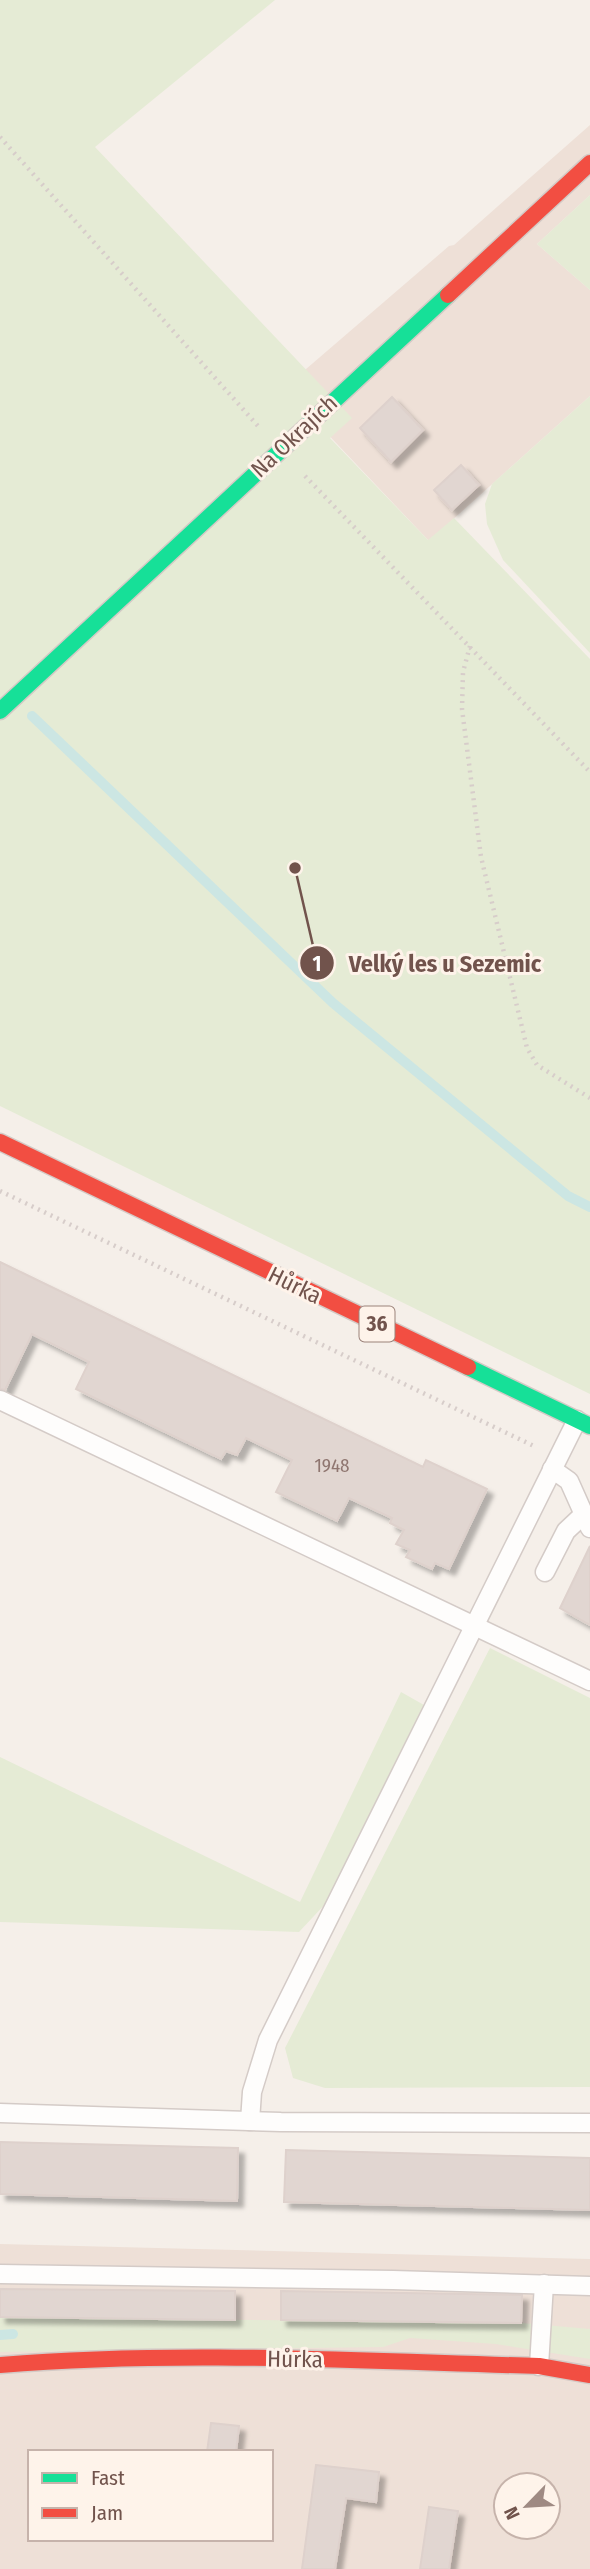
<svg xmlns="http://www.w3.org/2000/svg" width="590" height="2569" viewBox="0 0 590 2569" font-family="'Fira Sans Condensed',sans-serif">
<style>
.residential{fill:#eee0d7;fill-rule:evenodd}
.green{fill:#e5ebd5}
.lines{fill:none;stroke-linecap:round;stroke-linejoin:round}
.stream{stroke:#cce6e3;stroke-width:10}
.building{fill:#e1d6d1;stroke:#ded1cc;stroke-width:2;filter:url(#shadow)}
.lane-casing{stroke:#d4cbc7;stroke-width:21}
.fast-casing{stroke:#d4cac6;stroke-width:19}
.jam-casing{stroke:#d4cac6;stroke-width:19}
.path{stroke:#d7cdca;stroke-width:4.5;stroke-dasharray:2 5;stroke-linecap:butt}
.lane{stroke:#fefdfc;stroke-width:18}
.fast{stroke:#16e098;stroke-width:16}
.jam{stroke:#f24e42;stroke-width:16}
.labels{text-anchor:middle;stroke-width:6;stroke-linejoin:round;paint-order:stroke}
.number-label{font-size:19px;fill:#8f7670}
.shield{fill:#fef3ea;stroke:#9b837b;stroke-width:2}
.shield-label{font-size:21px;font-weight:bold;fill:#71534c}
.street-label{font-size:23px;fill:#71534c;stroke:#fef3ea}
.leader{fill:none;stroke:#71534c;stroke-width:2.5}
.callout-dot{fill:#71534c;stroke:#fef3ea;stroke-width:2.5}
.mark-label{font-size:21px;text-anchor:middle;font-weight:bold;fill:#fff}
.callout-label{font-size:24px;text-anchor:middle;font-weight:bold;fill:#71534c;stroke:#fef3ea;stroke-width:6;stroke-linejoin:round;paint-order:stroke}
</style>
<defs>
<filter id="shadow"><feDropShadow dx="6" dy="6" stdDeviation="2" flood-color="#0004"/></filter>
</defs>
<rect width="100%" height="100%" fill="#f5efe9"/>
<g class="residential">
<path d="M 590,125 L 590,195 L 537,244 L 590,290 L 590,396 L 429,541 L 284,388 L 449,246 L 454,245 Z"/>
<path d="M 0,2244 L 590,2259 L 590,2569 L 0,2569 ZM 30,2452 L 271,2452 L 271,2539 L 30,2539 ZM 506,2485 L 548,2485 L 548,2527 L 506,2527 Z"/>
</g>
<g class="green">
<path d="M 0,0 L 275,0 L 95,147 L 352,418 L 330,438 L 428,540 L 454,518 L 590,659 L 590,1394 L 0,1106 Z"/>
<path d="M 590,195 L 590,290 L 537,244 Z"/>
<path d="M 590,396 L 590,653 L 503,560 L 487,524 L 485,504 L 492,484 Z"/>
<path d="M 490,1648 L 590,1698 L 590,2087 L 325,2088 L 293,2078 L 285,2048 Z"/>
<path d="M 401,1692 L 424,1705 L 328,1901 L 299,1932 L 0,1922 L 0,1757 L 300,1902 Z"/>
<path d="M 0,2317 L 521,2323 L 590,2329 L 590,2359 L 496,2344 L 410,2338 L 383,2347 L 0,2352 Z"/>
</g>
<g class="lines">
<g class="stream">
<path d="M 32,716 L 333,1003 L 568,1196 L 590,1207"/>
<path d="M 0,2335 L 13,2334"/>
</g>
</g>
<g class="building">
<path d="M 392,397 L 423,430 L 391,462 L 360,428 Z"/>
<path d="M 461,465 L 479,485 L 452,510 L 434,490 Z"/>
<path d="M 0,1262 L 423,1467 L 426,1460 L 487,1489 L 449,1569 L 435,1563 L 432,1569 L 406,1557 L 410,1550 L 396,1544 L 404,1530 L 390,1523 L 392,1518 L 349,1498 L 337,1521 L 276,1492 L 292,1460 L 246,1438 L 237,1455 L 226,1451 L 221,1459 L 76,1389 L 89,1362 L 32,1334 L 5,1390 L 0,1389 Z"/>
<path d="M 590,1546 L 590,1625 L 560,1608 Z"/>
<path d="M 0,2142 L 238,2148 L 237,2201 L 0,2194 Z"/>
<path d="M 286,2150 L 590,2158 L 590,2210 L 284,2202 Z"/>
<path d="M 0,2289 L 235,2291 L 235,2320 L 0,2317 Z"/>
<path d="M 281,2291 L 522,2295 L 521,2323 L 281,2320 Z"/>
<path d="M 211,2423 L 239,2426 L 236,2452 L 207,2452 Z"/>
<path d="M 316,2465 L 379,2472 L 376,2502 L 346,2498 L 335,2569 L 302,2569 Z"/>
<path d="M 429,2507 L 458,2511 L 449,2569 L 420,2569 Z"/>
</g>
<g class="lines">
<defs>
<g id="lane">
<path d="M 0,1400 L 590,1681"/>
<path d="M 552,1469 L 569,1481 L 590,1528"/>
<path d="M 545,1572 L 566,1531 L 583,1515"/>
<path d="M 0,2113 L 281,2122 L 590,2123"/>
<path d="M 250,2121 L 252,2092 L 268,2040 L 577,1420"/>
<path d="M 0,2274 L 393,2280 L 590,2286"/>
<path d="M 539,2366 L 544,2284"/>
</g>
<g id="fast">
<path d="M 0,711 L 448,295"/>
<path d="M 468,1367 L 590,1426"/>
</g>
<g id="jam">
<path d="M 448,295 L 590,163"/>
<path d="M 0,1142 L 468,1367"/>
<path d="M 0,2365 C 179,2350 359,2361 539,2366 L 590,2375"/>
</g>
</defs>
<use href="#lane" class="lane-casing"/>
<use href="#fast" class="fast-casing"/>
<use href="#jam" class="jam-casing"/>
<g class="path">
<path d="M 0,137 L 258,426"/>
<path d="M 305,476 L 590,772"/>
<path d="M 470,646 L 463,672 L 462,709 L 481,857 L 527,1048 L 537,1065 L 590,1098"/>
<path d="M 0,1191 L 536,1447"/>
</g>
<use href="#lane" class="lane"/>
<use href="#fast" class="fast"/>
<use href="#jam" class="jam"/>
</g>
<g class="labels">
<g class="number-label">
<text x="332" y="1472">1948</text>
</g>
<rect class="shield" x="359.5" y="1306.5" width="35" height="35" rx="5"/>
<g class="shield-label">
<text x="377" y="1331">36</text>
</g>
<g class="street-label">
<text transform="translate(294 436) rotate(-43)" y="8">Na Okrajích</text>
<text transform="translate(295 1285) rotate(26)" y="8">Hůrka</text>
<text transform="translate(295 2359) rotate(1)" y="8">Hůrka</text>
</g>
</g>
<path class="leader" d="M295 868L317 963"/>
<g class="callout-dot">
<circle cx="295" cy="868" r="7"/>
<circle cx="317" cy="963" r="18"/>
</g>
<g class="mark-label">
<text x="317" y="971">1</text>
</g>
<g class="callout-label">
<text x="445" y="972">Velký les u Sezemic</text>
</g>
<rect x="28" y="2450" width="245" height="91" fill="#fef3ea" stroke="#c6b3ab" stroke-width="2"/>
<rect x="42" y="2473" width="35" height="10" fill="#16e098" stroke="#c6b3ab" stroke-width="2"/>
<text x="91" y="2485" font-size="21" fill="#71534c">Fast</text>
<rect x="42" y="2508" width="35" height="10" fill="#f24e42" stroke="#c6b3ab" stroke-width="2"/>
<text x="91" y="2520" font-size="21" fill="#71534c">Jam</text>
<g transform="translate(527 2506) rotate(245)"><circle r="33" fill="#fef3ea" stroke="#c6b3ab" stroke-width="2"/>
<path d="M0-5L12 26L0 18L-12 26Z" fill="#9f8a83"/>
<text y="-10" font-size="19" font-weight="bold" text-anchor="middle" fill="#71534c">N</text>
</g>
</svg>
